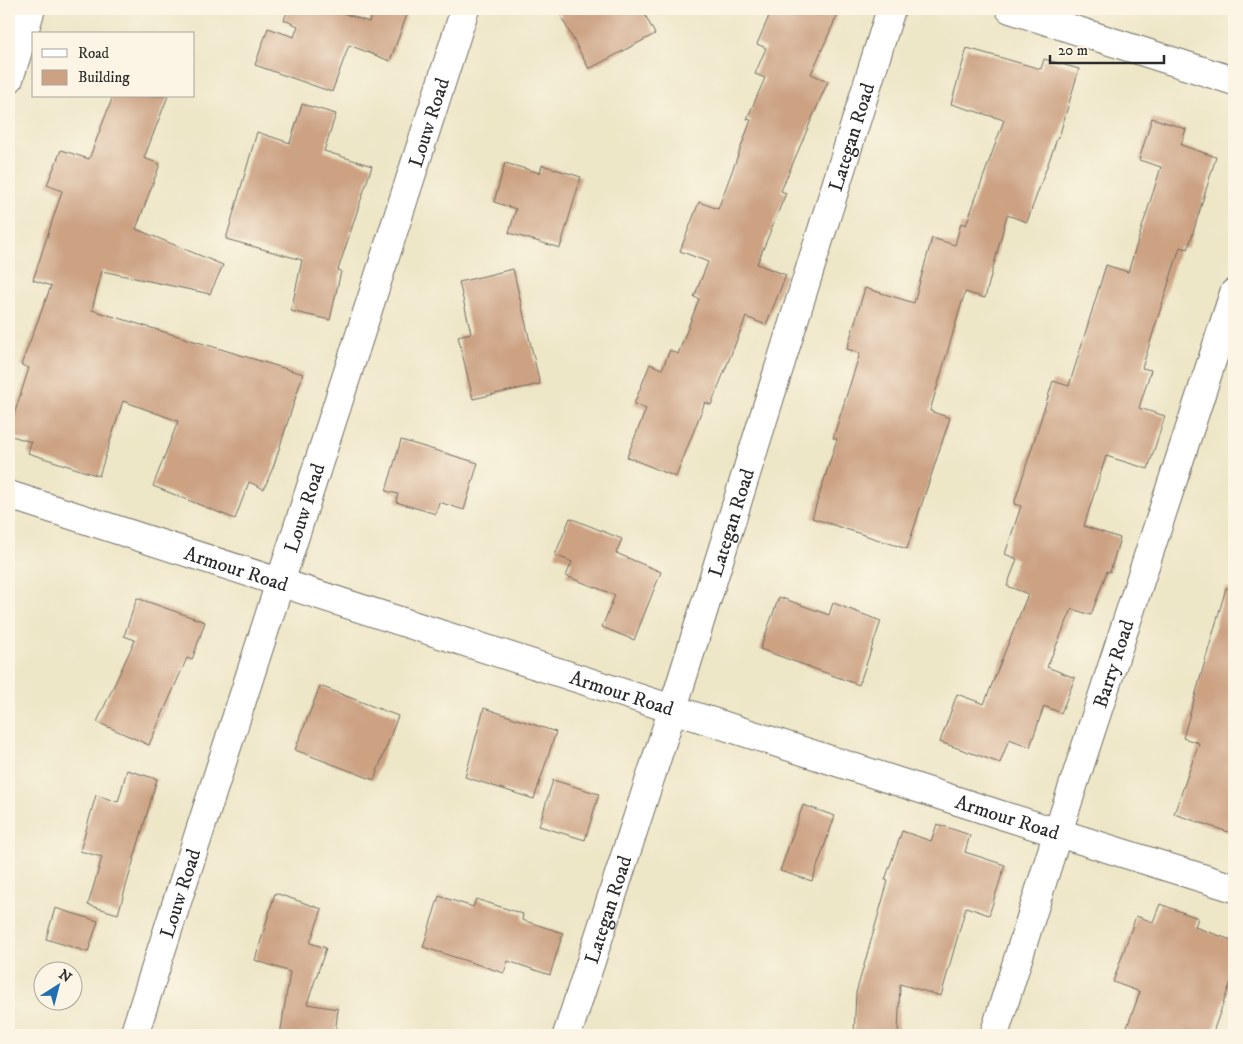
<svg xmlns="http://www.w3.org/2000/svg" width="1243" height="1044" viewBox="0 0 1243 1044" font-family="'IM FELL DW Pica',serif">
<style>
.building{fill:#cca283}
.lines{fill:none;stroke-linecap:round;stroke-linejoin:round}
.minor-casing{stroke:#6f6c62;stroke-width:30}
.minor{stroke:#fff;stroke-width:28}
.labels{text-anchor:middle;stroke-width:4.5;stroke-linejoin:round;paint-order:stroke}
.street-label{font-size:20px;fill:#2b2b2b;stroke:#fcf5e5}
</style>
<rect width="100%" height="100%" fill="#fcf5e5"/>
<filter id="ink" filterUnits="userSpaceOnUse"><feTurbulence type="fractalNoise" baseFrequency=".02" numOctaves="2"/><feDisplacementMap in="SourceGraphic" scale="10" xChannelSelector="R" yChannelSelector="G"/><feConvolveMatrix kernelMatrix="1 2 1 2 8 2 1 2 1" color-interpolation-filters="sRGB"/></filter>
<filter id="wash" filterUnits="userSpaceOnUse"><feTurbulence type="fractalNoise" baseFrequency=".0096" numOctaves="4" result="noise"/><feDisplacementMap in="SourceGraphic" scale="20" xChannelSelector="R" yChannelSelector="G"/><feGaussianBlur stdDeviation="1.12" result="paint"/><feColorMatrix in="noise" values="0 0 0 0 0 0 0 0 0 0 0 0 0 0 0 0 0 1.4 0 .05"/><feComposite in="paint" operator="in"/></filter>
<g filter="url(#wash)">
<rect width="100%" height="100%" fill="#ede6c7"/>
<g id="blocks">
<g class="building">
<path d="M 288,9 L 331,9 L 369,22 L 374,9 L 409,9 L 390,61 L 349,45 L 332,92 L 255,65 L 268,28 L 294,37 L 298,26 L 284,20 Z"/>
<path d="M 557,9 L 642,9 L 655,34 L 589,69 Z"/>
<path d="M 772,9 L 840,9 L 811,74 L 828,81 L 781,191 L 786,193 L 757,264 L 786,275 L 766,325 L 746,317 L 711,405 L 705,402 L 676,477 L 627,457 L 646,409 L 634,404 L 650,364 L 662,369 L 670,350 L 678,354 L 699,299 L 694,297 L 708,262 L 680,251 L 699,202 L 718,209 L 751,120 L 747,119 L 765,78 L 755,74 L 766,48 L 757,44 Z"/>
<path d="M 967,48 L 1041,69 L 1044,59 L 1079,69 L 1059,137 L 1058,136 L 1027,222 L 1007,215 L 985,298 L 965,292 L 930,411 L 950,418 L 907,549 L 812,518 L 837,439 L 833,438 L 860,353 L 847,349 L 865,288 L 914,303 L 932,238 L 955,245 L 961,223 L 966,225 L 1004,120 L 951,104 Z"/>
<path d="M 113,96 L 168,96 L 144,158 L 160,164 L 136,229 L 223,265 L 210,294 L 102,271 L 92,310 L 303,374 L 274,465 L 264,489 L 249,482 L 235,519 L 153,486 L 178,421 L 123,401 L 99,476 L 28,453 L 31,442 L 9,435 L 9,430 L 29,368 L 21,365 L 51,286 L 33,280 L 62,191 L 47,185 L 61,150 L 89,159 Z"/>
<path d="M 302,104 L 336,114 L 324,151 L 372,166 L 338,270 L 341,271 L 330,320 L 291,311 L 302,260 L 226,239 L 257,132 L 290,143 Z"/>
<path d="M 1152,118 L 1186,129 L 1181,145 L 1216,157 L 1188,249 L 1180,247 L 1142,368 L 1151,370 L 1139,408 L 1165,416 L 1148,469 L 1106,456 L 1084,526 L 1120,538 L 1110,572 L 1107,571 L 1091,615 L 1072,609 L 1047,667 L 1075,678 L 1061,713 L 1044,706 L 1030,747 L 1009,739 L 1000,763 L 940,742 L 957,694 L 984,704 L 1028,594 L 1007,586 L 1017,559 L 1005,554 L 1021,506 L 1014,504 L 1053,381 L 1069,386 L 1106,265 L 1128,272 L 1161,167 L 1139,160 Z"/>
<path d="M 505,163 L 540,173 L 542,165 L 581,177 L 560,248 L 509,233 L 516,209 L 494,202 Z"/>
<path d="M 513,269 L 540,384 L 473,399 L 458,336 L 471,333 L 459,282 Z"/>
<path d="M 401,440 L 478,463 L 464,510 L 439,502 L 436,514 L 396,502 L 398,494 L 386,491 Z"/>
<path d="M 570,518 L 622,539 L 616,553 L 661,572 L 634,640 L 602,627 L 615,595 L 566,576 L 572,562 L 555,555 Z"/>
<path d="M 1226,588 L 1234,589 L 1234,834 L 1174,814 L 1199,743 L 1183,738 Z"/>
<path d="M 779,597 L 829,615 L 833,603 L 881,621 L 859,685 L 760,649 Z"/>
<path d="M 137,598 L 205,622 L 192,660 L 187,658 L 149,745 L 97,722 L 135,640 L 124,636 Z"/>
<path d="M 320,686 L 398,716 L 374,780 L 295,750 Z"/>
<path d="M 484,708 L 556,732 L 534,799 L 465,777 Z"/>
<path d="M 127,770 L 157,779 L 118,914 L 88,905 L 102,857 L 80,851 L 96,795 L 118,802 Z"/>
<path d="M 553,780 L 599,794 L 585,840 L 539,826 Z"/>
<path d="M 803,805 L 835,816 L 812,881 L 780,871 Z"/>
<path d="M 937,824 L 970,835 L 965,852 L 1005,865 L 989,915 L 966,907 L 941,996 L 900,984 L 898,1035 L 854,1035 L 856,993 L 888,881 L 885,880 L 902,831 L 931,841 Z"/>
<path d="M 275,893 L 322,909 L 310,943 L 326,948 L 307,1004 L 338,1009 L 335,1035 L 280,1035 L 290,972 L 255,960 Z"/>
<path d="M 439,896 L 473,907 L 476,899 L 523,914 L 522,920 L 563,933 L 550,975 L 508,961 L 504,973 L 423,947 Z"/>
<path d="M 1160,904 L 1198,918 L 1195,927 L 1234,941 L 1234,973 L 1212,1035 L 1124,1035 L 1140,992 L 1113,982 L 1136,916 L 1153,922 Z"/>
<path d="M 55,908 L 98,921 L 88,952 L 46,939 Z"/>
</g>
</g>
</g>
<g filter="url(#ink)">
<use href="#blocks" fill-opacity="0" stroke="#6f6c62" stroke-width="1"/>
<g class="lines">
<defs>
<g id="minor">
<path d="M 1010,9 L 1234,81"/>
<path d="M 9,79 L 31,9"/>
<path id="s1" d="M 9,495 L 998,814 L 1234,888"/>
<path id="s2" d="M 134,1035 L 465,9"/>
<path id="s3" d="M 567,1035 L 673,708 L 891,9"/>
<path id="s4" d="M 994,1035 L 1058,832 L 1234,293"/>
</g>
</defs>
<use href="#minor" class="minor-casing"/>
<use href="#minor" class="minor"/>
</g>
</g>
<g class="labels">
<g class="street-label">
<text dy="7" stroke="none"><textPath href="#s2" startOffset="959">Louw Road</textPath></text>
<text dy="7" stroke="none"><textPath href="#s3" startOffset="942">Lategan Road</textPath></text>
<text dy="7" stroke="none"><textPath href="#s2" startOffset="554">Louw Road</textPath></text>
<text dy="7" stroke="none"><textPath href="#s3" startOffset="538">Lategan Road</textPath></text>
<text dy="7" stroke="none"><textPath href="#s1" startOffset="239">Armour Road</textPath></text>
<text dy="7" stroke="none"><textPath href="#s4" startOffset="390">Barry Road</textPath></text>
<text dy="7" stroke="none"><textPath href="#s1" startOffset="644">Armour Road</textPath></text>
<text dy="7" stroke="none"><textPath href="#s1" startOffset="1049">Armour Road</textPath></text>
<text dy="7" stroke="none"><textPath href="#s2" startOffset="149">Louw Road</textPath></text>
<text dy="7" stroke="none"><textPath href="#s3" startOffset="132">Lategan Road</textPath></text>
</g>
</g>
<rect width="1243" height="1044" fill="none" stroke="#fcf5e5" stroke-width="30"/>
<rect x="32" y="32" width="162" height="65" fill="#fcf5e5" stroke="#a8a49b"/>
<rect x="42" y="49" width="25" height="8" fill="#ffffff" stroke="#a8a49b"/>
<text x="78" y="58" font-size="15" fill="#2b2b2b">Road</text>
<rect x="42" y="70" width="25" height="15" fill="#cca283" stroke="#a8a49b"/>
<text x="78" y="82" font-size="15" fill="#2b2b2b">Building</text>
<g transform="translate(58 986) rotate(36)"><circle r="24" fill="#fcf5e5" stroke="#a8a49b"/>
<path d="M0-4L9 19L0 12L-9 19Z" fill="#1f6fb2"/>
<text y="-8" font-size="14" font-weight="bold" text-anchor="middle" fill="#2b2b2b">N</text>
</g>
<path d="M1050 55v8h114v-8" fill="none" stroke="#2b2b2b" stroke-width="2.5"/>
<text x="1058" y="55" font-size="15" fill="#2b2b2b" stroke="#fcf5e5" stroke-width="4" paint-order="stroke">20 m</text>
</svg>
